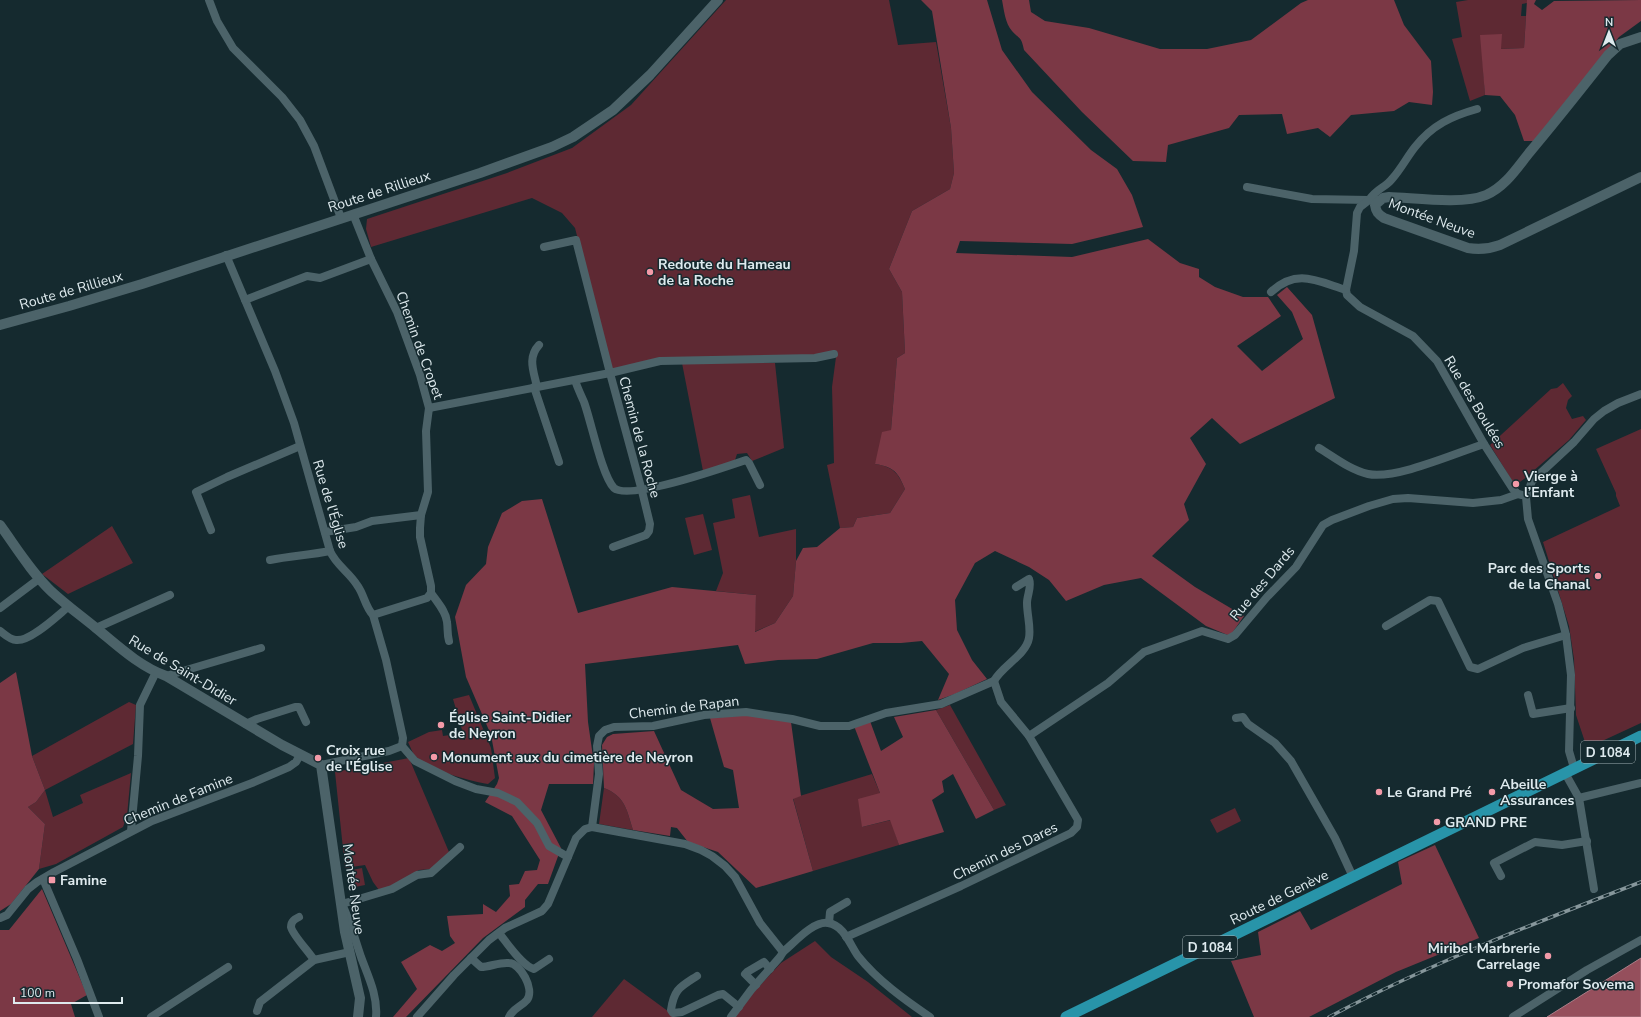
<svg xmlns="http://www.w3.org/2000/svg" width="1641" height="1017" viewBox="0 0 1641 1017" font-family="'Nunito Sans',sans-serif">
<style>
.green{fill:#5e2933}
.forest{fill:#7b3845}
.water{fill:#954f5c;stroke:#ab7e88}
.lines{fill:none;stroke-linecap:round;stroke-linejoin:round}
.minor{stroke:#4c6369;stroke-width:8}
.tertiary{stroke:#4c6369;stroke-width:10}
.primary{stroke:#2894a9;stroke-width:11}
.rail-casing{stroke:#86969b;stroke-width:3.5}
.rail{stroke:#152a2f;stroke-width:2;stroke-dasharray:6;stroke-linecap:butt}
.poi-dot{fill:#f39aa8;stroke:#152a2f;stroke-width:1.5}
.labels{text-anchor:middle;stroke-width:3;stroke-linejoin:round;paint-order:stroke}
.shield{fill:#152a2f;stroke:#a2b0b5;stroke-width:1}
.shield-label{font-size:13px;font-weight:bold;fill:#deeaee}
.street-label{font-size:14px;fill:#deeaee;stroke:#152a2f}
.poi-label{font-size:14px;font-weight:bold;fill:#deeaee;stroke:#152a2f;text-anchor:start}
</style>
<rect width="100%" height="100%" fill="#152a2f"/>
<g class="green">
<path d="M 726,0 L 889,0 L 898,45 L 936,42 L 951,128 L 954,173 L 950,189 L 912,211 L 889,269 L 902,292 L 905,353 L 897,358 L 891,430 L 875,464 C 894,467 898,473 905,489 L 890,513 L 857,518 L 853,527 L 840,528 L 827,465 L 834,463 L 832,387 L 836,357 L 681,358 L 612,370 L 575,228 L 562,213 L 532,198 L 371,247 L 366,229 L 367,219 L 507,173 L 572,148 L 631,105 Z"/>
<path d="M 1468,0 L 1527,0 L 1527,3 L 1522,4 L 1521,16 L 1526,16 L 1524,48 L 1500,49 L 1481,35 L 1485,95 L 1470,101 L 1452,39 L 1462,37 L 1456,2 Z"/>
<path d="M 682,363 L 775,363 L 784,448 L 752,461 L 747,453 L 737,454 L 734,463 L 703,471 Z"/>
<path d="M 1563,383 L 1572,396 L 1568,400 L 1566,408 L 1572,419 L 1583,416 L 1586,420 L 1569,440 L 1524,479 L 1517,484 L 1514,484 L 1490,445 L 1551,389 L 1557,388 Z"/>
<path d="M 1641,429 L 1641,723 L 1587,748 L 1576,715 L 1574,659 L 1569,626 L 1543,542 L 1620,506 L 1616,496 L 1616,493 L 1596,449 Z"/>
<path d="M 750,495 L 759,537 L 796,529 L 796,561 L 793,596 L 775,623 L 754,632 L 756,595 L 716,591 L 723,573 L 713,523 L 735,518 L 732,499 Z"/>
<path d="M 703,514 L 712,550 L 694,555 L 685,518 Z"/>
<path d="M 112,526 L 133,563 L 68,594 L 42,574 Z"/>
<path d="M 469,695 L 491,748 L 495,778 L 488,784 C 469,781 429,770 415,756 C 412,752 410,746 408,742 L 429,732 L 442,730 L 443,736 L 450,735 L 465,740 L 453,699 Z"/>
<path d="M 129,702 L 136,705 L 133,744 L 45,790 L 53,817 L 83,803 L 80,795 L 131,773 L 127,816 L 123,827 L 56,864 L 39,869 L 45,824 L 28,807 L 36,802 L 45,790 L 32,756 Z"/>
<path d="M 950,705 L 1006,805 L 994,810 L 936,710 Z"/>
<path d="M 409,758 L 449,852 L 431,869 L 419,870 L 394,885 L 379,890 L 373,882 L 365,865 L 345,868 L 335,772 Z"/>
<path d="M 872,774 L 880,793 L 862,827 L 891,820 L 899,845 L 813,871 L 793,798 Z"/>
<path d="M 604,788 C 625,796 627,810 633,830 L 599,824 Z"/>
<path d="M 1235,808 L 1241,821 L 1217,833 L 1210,820 Z"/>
<path d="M 362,868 L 365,885 L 350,888 L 347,871 Z"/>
<path d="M 815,941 L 831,957 L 868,982 L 912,1017 L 735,1017 L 753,993 L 781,963 Z"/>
<path d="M 624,979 L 676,1017 L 592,1017 Z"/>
</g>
<g class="forest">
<path d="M 921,0 L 987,0 L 1002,50 L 1032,92 L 1091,150 L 1117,169 L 1132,195 L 1143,227 L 1072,244 L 960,241 L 956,253 L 1072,257 L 1148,239 L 1180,263 L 1199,269 L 1199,277 L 1215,287 L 1243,297 L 1268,297 L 1281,316 L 1237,346 L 1262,371 L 1303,339 L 1292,312 L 1277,295 L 1287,287 L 1312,315 L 1335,398 L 1240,444 L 1212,418 L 1190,438 L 1206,464 L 1184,504 L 1189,520 L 1152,556 L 1195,587 L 1244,616 L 1230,636 L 1206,626 L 1141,578 L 1104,585 L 1066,601 L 1049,580 L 1029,567 L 995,551 L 975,563 L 955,600 L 957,630 L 972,660 L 987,679 L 955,694 L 938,700 L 949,674 L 922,641 L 901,643 L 873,643 L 817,659 L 778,660 L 745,664 L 738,645 L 585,664 L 588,722 L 594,764 L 593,784 L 549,784 L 541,810 L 561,848 L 548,884 L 538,884 L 525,900 L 525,907 L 483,938 L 406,1017 L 393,1017 L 417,989 L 401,962 L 430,945 L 442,951 L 455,943 L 450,936 L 447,916 L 483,914 L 483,904 L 496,912 L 510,896 L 509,885 L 519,884 L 525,871 L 537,870 L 540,860 L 512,816 L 485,802 L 497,784 L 499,778 L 491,735 L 466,677 L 455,617 L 466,585 L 486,564 L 488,547 L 502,513 L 522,501 L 542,499 L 578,613 L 672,587 L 756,595 L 755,632 L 775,623 L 793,596 L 796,561 L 803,548 L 817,547 L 840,528 L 853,527 L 857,518 L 890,513 L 905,489 C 898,472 894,467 875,464 L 882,432 L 891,430 L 897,358 L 905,353 L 902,292 L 889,269 L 912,211 L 950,189 L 954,173 L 951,128 L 932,11 Z"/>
<path d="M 1002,0 L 1029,0 L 1031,12 L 1045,21 L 1089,28 L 1160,49 L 1207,49 L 1251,40 L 1301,3 L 1308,0 L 1394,0 L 1404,25 L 1431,61 L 1433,92 L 1432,105 L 1409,102 L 1394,111 L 1351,115 L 1330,137 L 1318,128 L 1287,134 L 1282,114 L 1239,115 L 1229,128 L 1168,145 L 1166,162 L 1133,161 L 1082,112 L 1024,50 C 1021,36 1020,40 1012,31 C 1005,23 1004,10 1002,0 Z"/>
<path d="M 1527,0 L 1536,0 L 1534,4 L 1542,10 L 1554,1 L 1641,0 L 1641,21 L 1619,37 L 1534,141 L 1524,141 L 1515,115 L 1500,96 L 1485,95 L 1480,35 L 1502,34 L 1501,49 L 1524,48 Z"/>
<path d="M 16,672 L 32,756 L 45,790 L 36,802 L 28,807 L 45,824 L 39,869 L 11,904 L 0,911 L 0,683 Z"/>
<path d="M 936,710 L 994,810 L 976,819 L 953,774 L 942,781 L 944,792 L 932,800 L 944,832 L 899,845 L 890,820 L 862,827 L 858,799 L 880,793 L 854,726 L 870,721 L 881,751 L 903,737 L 894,717 Z"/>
<path d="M 748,715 L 791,722 L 801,796 L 793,799 L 813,871 L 756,888 L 718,852 L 688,842 L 677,828 L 671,827 L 670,836 L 633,830 C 627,810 625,796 604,788 L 602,745 L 607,737 L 613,734 L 654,731 L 681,790 L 713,809 L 739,808 L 733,770 L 724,767 L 710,718 Z"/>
<path d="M 1435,845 L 1479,938 L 1396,972 L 1309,1017 L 1254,1017 L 1231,961 L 1261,955 L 1258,932 L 1300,911 L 1311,930 L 1402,884 L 1398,862 Z"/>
<path d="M 42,889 L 87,995 L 71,1004 L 75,1017 L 0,1017 L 0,930 L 9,930 Z"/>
</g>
<path class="water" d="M 1641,958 L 1641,1017 L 1547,1017 Z"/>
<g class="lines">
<g class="minor">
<path d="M 209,0 L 217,21 L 233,48 L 282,97 L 300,120 L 314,146 L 341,218"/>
<path d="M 1247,187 L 1312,199 L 1369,200 C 1377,188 1385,188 1392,179 C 1401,169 1407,157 1415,147 C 1432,125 1452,116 1477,109"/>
<path d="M 1378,200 L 1369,200 L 1360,207 L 1357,213 L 1354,251 L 1346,290 L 1347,295 L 1360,307 L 1413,336 L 1437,361 L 1484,444 L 1513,489 L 1518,494 L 1522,495"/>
<path d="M 353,214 L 371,259 L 397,312 L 420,375 L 429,408 L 426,431 L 428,492 L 421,515 L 420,528 L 420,537 L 431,586 L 431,593 L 427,598 L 373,615"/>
<path d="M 544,247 L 576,240 L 610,373 L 660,361 L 815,358 L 834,354"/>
<path d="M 226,255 L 275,371 L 294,423 L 330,551 C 336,565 349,572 357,585 C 364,594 365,607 373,615 L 386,660 L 403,738 L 402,746"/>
<path d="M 1271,292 C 1297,268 1317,281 1346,290"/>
<path d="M 245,300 L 307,276 L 320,278 L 371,259"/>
<path d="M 575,380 C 577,387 581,395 584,402 C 591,421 602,476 614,488 C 629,501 725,467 746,460 L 749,463 L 760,485"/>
<path d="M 534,387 L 559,462"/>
<path d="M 537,387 C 534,372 527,358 539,345"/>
<path d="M 429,408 L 610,373 L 642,491 L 650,524 L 649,531 L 646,535 L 613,547"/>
<path d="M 1319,448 C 1334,457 1350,470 1368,474 C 1395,480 1456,453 1484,444"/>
<path d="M 211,530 L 196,492 L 227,477 L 300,446"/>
<path d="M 325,532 L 356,527 L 372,521 L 421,515"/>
<path d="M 270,560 C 290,556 310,555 330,551"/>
<path d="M 431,593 C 437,602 446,611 447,622 C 448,629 447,634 449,641"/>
<path d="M 0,608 L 40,578"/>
<path d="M 1386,626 L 1430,600 L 1438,601 L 1470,667 L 1478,669 L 1523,648 L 1566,635"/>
<path d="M 96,628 L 170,595"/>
<path d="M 0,631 C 4,634 10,640 16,640 C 30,642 57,616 68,607"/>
<path d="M 166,676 L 261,648"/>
<path d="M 994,681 C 1002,666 1026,655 1029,638 C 1031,627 1027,615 1027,603 C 1027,595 1032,587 1029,579 L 1016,587"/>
<path d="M 1528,695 L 1533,714 L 1571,708"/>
<path d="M 1236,718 L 1243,717 L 1248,724 L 1275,743 L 1291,761 L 1335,838 L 1353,877"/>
<path d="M 246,724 L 257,719 L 295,707 L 299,707 L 306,722"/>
<path d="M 1029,736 L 1108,683 L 1144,652 L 1202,631 L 1228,639 L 1235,635 L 1267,597 L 1296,567 L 1323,525 L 1332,520 L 1369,506 L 1393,499 L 1408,498 L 1473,503 L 1501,500 L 1518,494"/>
<path d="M 402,746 L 415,761 L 455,781 L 476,789 L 498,793 L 517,802 L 537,823 L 549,846 L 568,857"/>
<path d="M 321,765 L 389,751 L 402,746"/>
<path d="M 1574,768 L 1569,751 L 1571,675 L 1566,635 L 1558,604 L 1528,519 L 1526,497 L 1532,481 L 1574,442 L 1594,419 L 1604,411 L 1618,403 L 1641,394"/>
<path d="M 1565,773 L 1579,798 L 1594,889"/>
<path d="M 1579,798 L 1641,783"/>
<path d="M 592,827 L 599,774 L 597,746 L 599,736 L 605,730 L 614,727 L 653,726 L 704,715 L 746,712 L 792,719 L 820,726 L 849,726 L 886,713 L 941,704 L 994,681 L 1001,702 L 1029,736 L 1078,820 L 1077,827 L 1071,833 L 961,886 L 846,937"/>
<path d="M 131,831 L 138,756 L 140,705 L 156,672"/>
<path d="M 1501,876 L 1494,863 L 1535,842 L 1562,845 L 1587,841"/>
<path d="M 43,879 L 77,959 L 99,1017"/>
<path d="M 299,917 C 295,919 291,921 291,927 C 292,934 309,952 314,960"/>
<path d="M 0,918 L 7,915 L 28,889 L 37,882 L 54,872 L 152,821 L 252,783 L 289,767 L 296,762 L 300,755"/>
<path d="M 829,923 L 830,912 L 847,902"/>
<path d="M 499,933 C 507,943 522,966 534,969 L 549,959"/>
<path d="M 471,958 L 481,967 C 490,967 499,962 509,963 C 520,963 535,989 527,1000 C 521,1007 513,1008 509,1017"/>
<path d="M 697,976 C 680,987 674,989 671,1010 L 673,1013 L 682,1012 L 718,995 L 723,994 L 739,1007"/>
<path d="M 756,985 L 745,974 L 747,972 L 764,962 L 770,969"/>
<path d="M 257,1011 L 260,1002 L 314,960 L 350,952"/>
<path d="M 151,1017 L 228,967"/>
<path d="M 376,1017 C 378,996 368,976 361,957 C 355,939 350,921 342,904 L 392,889 L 417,875 L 431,873 L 460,847"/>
<path d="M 417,1017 L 454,975 L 489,940 L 505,928 L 542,911 L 548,904 L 576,838 L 585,829 L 592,827 L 685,844 L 701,850 L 712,856 L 725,866 L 735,877 L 760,923 L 783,952"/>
<path d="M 731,1017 L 751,990 L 780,957 L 783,952 C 795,942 813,921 828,923 C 844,925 850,945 858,956 C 877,980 905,1000 930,1017"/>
<path d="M 1513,1017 L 1587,970 L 1641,940"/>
</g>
<g class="tertiary">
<path d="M 1641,37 L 1620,44 L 1608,55 C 1582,88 1556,121 1529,153 C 1517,168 1505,187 1486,195 C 1462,205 1416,198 1389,197 L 1383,198 L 1375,205 C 1376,212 1378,214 1384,218 L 1468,248 C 1480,250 1489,249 1500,245 L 1641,177"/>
<path d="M 0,325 L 69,306 L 142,284 L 480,173 L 552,147 L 573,137 L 613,110 L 650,75 L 718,0"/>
<path d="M 0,525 C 16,547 31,572 51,591 C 65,604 80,615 96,628 C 118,646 139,666 166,676 L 282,745 L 321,765 L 345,932 L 360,998 L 358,1017"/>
</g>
<path class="primary" d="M 1066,1017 L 1641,736"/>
<defs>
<path id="rail" d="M 1329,1017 C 1429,964 1535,923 1641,882"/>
</defs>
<use href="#rail" class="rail-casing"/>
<use href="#rail" class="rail"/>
</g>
<g class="poi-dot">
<circle cx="650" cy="272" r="4"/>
<circle cx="1516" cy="484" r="4"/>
<circle cx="1598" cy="576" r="4"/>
<circle cx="441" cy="725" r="4"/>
<circle cx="434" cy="757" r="4"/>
<circle cx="318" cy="758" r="4"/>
<circle cx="1379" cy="792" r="4"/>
<circle cx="1492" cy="792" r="4"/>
<circle cx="1437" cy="822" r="4"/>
<rect x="48" y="876" width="8" height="8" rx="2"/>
<circle cx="1548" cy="956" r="4"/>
<circle cx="1510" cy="984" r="4"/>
</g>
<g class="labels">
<g class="shield">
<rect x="1581" y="741" width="54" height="22" rx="3"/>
<rect x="1183" y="936" width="54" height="22" rx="3"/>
</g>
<g class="shield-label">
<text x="1608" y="757">D 1084</text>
<text x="1210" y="952">D 1084</text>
</g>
<g class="street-label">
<text transform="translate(379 191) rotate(-18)" y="5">Route de Rillieux</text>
<text transform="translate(1432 218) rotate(20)" y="5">Montée Neuve</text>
<text transform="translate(71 290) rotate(-16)" y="5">Route de Rillieux</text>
<text transform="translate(420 345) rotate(70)" y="5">Chemin de Cropet</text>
<text transform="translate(1475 402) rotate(59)" y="5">Rue des Boulées</text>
<text transform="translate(640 437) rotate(75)" y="5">Chemin de la Roche</text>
<text transform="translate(331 504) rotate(73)" y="5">Rue de l'Église</text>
<text transform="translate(1262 583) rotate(-50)" y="5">Rue des Dards</text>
<text transform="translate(183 670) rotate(31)" y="5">Rue de Saint-Didier</text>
<text transform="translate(684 707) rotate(-7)" y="5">Chemin de Rapan</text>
<text transform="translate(178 799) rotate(-22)" y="5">Chemin de Famine</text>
<text transform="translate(1005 851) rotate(-26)" y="5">Chemin des Dares</text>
<text transform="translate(354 889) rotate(82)" y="5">Montée Neuve</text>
<text transform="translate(1279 897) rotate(-26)" y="5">Route de Genève</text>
</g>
<g class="poi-label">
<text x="658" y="269">Redoute du Hameau<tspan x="658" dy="16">de la Roche</tspan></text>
<text x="1524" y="481">Vierge à<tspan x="1524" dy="16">l’Enfant</tspan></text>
<text x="1590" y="573" text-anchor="end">Parc des Sports<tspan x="1590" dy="16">de la Chanal</tspan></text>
<text x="449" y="722">Église Saint-Didier<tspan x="449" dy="16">de Neyron</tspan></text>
<text x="326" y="755">Croix rue<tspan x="326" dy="16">de l'Église</tspan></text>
<text x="442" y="762">Monument aux du cimetière de Neyron</text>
<text x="1500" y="789">Abeille<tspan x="1500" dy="16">Assurances</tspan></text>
<text x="1387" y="797">Le Grand Pré</text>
<text x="1445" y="827">GRAND PRE</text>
<text x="60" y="885">Famine</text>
<text x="1540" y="953" text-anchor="end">Miribel Marbrerie<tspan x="1540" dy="16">Carrelage</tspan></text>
<text x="1518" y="989">Promafor Sovema</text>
</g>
</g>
<g transform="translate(1609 32)" stroke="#152a2f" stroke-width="3" paint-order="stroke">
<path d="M0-3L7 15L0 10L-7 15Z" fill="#deeaee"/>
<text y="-6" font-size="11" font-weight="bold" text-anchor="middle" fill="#deeaee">N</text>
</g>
<path d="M14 997v6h108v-6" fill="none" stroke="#deeaee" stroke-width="2"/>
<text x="20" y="997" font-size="12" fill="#deeaee" stroke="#152a2f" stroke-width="3" paint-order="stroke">100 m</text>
</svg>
